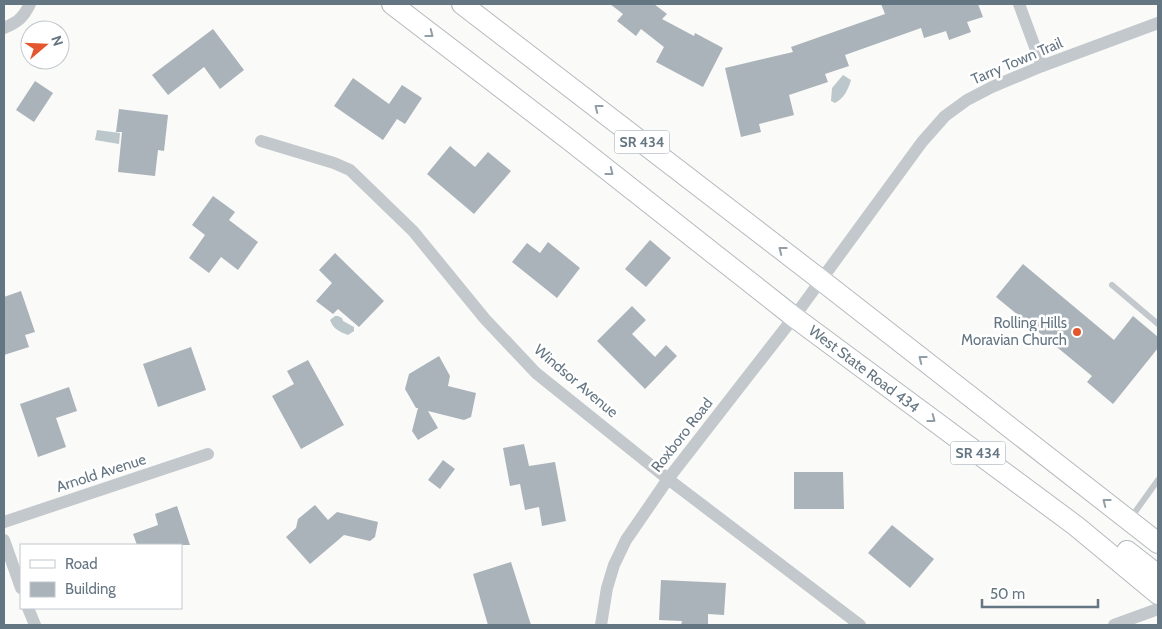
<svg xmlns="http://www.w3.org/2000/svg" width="1162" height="629" viewBox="0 0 1162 629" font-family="Cabin,sans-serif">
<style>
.water{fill:#bbc7cb}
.building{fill:#aab3b9}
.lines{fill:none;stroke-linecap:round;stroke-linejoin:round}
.primary-casing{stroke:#b5babe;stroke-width:22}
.lane{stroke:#c3c8cc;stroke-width:6}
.street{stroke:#c3c8cc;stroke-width:12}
.primary{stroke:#fff;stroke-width:20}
.oneway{stroke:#939fa8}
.poi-dot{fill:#e4572e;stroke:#fff;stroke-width:2}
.labels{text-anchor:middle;stroke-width:5;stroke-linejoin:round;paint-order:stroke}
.shield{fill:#fff;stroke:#939fa8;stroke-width:1}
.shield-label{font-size:14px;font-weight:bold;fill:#657683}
.street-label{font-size:15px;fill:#657683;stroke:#fff}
.poi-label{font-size:15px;fill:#657683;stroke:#fff;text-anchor:end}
</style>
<rect width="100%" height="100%" fill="#fafaf8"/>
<g class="water">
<path d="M 843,75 L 851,80 C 848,90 844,98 835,103 L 831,101 L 832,88 Z"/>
<path d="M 97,130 L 120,133 L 119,144 L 95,140 Z"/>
<path d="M 335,316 L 338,316 L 342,318 L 343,321 L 354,327 L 354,331 L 348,335 C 340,332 333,329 330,320 Z"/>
</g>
<g class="building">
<path d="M 610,4 L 654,4 L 667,14 L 662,19 L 694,36 L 695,33 L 723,48 L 703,87 L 656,62 L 664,47 L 641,29 L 636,36 L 617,21 L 623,14 Z"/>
<path d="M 881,4 L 978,4 L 983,17 L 967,22 L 971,32 L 949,40 L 946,31 L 924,38 L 921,28 L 845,55 L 849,66 L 825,74 L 828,82 L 789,95 L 794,115 L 759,124 L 761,132 L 741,137 L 725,68 L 793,52 L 791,47 L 885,14 Z"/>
<path d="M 213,29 L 244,70 L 220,89 L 204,67 L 168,95 L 152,75 Z"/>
<path d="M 353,78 L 389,104 L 402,85 L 422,98 L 405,124 L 397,119 L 383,140 L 334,106 Z"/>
<path d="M 35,81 L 53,93 L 34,122 L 16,110 Z"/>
<path d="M 119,109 L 168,115 L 164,151 L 158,150 L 155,176 L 118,172 L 122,132 L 116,132 Z"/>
<path d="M 450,146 L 475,167 L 488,152 L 511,171 L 474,214 L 427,174 Z"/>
<path d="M 213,196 L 235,212 L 229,220 L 258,242 L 238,270 L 221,257 L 209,273 L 189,258 L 205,235 L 192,225 Z"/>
<path d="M 650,240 L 671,258 L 646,287 L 625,269 Z"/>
<path d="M 548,242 L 580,268 L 557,298 L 512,262 L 527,243 L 540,253 Z"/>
<path d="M 335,253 L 384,301 L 359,327 L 338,309 L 333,314 L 316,301 L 332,283 L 319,270 Z"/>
<path d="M 1023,264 L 1114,340 L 1133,316 L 1158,337 L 1158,348 L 1113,404 L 1087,382 L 1092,376 L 996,297 Z"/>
<path d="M 21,291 L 35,332 L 25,335 L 29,347 L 4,355 L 4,297 Z"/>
<path d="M 632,306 L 646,320 L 632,334 L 655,357 L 666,345 L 677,356 L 645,389 L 597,341 Z"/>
<path d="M 191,347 L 206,390 L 158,407 L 143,364 Z"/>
<path d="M 439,356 L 450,376 L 448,386 L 476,393 L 471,417 L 464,420 L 428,411 L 438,428 L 418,440 L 412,431 L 418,408 L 416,408 L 405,389 L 409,374 Z"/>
<path d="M 308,360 L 344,425 L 301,449 L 272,396 L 294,384 L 287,371 Z"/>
<path d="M 69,387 L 77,411 L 56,418 L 66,447 L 38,457 L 20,404 Z"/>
<path d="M 524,444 L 529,466 L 555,462 L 566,521 L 542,526 L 539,507 L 525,510 L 520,484 L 510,486 L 503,448 Z"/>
<path d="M 443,460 L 455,469 L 440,489 L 428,480 Z"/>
<path d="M 794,472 L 843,472 L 844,509 L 794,509 Z"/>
<path d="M 315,505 L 328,520 L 337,512 L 378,522 L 375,537 L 370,541 L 344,535 L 310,564 L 286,537 L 296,528 L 298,519 Z"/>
<path d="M 177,506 L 190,545 L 137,545 L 133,534 L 158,525 L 155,514 Z"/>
<path d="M 892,525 L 934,559 L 910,588 L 868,553 Z"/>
<path d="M 511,562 L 531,625 L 488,625 L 473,574 Z"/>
<path d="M 661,580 L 726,583 L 724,615 L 708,614 L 708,625 L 681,625 L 682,621 L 659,620 Z"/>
</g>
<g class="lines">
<defs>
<g id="primary">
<path d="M 392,4 L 572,142 L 794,317 L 1076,526 L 1158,594"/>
<path d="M 462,4 L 821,280 L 1158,543"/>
<path d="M 1127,551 L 1158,575"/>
</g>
</defs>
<use href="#primary" class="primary-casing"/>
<g class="lane">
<path d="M 1112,285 L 1158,324"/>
<path d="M 1130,519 L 1158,480"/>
</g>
<g class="street">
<path d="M 1019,4 L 1042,66"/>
<path d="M 4,28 C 18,22 23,18 30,4"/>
<path d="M 261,141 L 334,163 L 350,170 L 413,231 L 485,319 L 536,373 L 668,479 L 860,625"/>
<path d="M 4,522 L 208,454"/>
<path d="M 4,540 L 21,588"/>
<path d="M 28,608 L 35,625"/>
<path d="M 601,625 L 607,588 L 614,565 L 626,540 L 668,479 L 794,317 L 922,142 L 945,116 L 967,100 L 992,87 L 1042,66 L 1158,23"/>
<path d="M 1114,625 L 1158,609"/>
</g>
<use href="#primary" class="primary"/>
</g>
<defs><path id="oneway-chevron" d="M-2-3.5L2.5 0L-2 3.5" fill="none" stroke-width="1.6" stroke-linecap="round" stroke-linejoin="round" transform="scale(1.25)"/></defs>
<g class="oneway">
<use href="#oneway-chevron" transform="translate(430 34) rotate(38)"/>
<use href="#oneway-chevron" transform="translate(598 108) rotate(-142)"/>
<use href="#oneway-chevron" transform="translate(610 172) rotate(38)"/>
<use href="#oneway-chevron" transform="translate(782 250) rotate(-142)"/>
<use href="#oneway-chevron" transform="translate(922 359) rotate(-142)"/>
<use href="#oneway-chevron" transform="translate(932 419) rotate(37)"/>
<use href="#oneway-chevron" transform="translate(1106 502) rotate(-142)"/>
</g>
<circle class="poi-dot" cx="1077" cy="332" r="5"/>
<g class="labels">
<g class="shield">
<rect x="614.5" y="130.5" width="55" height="23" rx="4"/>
<rect x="950.5" y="441.5" width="55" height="23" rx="4"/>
</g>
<g class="shield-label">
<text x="642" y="147">SR 434</text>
<text x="978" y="458">SR 434</text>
</g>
<g class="street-label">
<text transform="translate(1017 61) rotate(-23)" y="5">Tarry Town Trail</text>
<text transform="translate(864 369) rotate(37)" y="5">West State Road 434</text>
<text transform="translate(576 381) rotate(40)" y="5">Windsor Avenue</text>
<text transform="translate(682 435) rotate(-52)" y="5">Roxboro Road</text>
<text transform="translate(101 473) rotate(-18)" y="5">Arnold Avenue</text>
</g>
<g class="poi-label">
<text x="1067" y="328">Rolling Hills<tspan x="1067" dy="17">Moravian Church</tspan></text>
</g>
</g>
<rect width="1162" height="629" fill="none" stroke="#657683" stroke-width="10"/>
<rect x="20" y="544" width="162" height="65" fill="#ffffff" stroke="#c1c8cd"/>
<rect x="30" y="560" width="25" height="8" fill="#ffffff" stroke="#c1c8cd"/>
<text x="65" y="569" font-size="15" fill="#657683">Road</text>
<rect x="30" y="582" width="25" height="15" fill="#aab3b9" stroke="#c1c8cd"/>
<text x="65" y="594" font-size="15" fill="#657683">Building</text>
<g transform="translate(45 45) rotate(71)"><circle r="24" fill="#ffffff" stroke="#c1c8cd"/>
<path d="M0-4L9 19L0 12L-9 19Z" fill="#e4572e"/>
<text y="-8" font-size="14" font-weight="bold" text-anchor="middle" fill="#657683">N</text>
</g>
<path d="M982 599v8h116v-8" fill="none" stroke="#657683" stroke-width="2.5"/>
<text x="990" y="599" font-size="15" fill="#657683" stroke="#ffffff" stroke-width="4" paint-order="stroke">50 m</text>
</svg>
